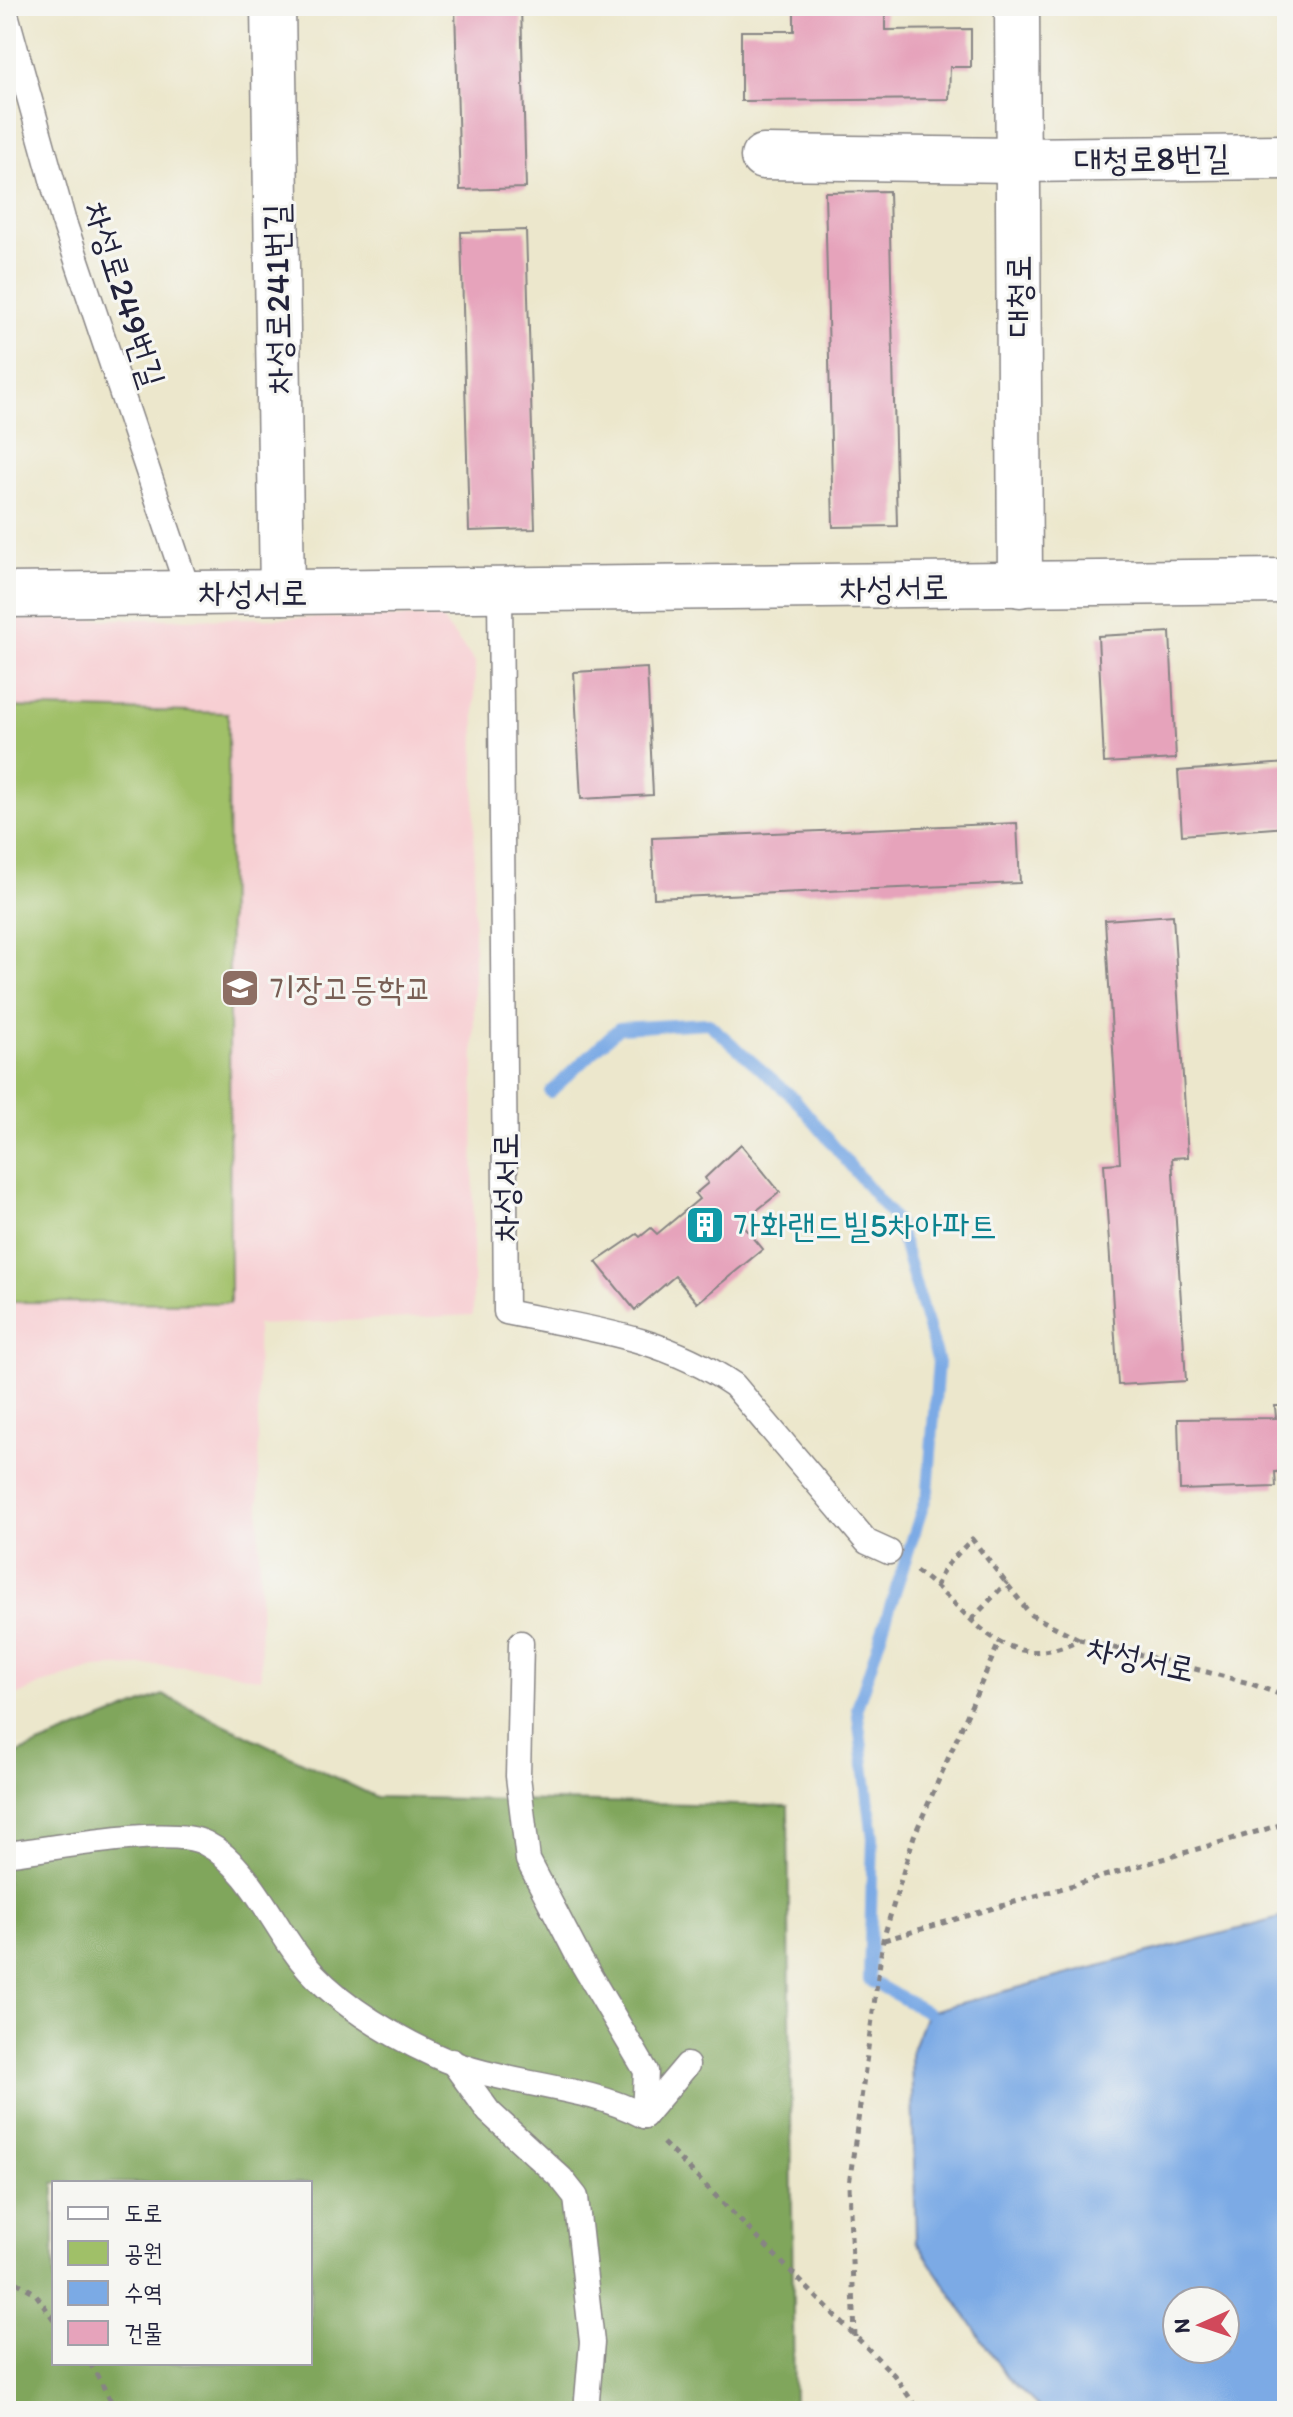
<svg xmlns="http://www.w3.org/2000/svg" width="1293" height="2417" viewBox="0 0 1293 2417" font-family="Itim,'Poor Story',sans-serif">
<style>
.built{fill:#f7cfd3}
.green{fill:#a0c068;stroke:#617152;stroke-width:2}
.forest{fill:#80a65c;stroke:#51644c;stroke-width:2;fill-rule:evenodd}
.water{fill:#7baae5;stroke:#4e6690;stroke-width:2;fill-rule:evenodd}
.lines{fill:none;stroke-linecap:round;stroke-linejoin:round}
.stream{stroke:#7baae5;stroke-width:12}
.building{fill:#e6a3bb}
.service-casing{stroke:#878484;stroke-width:27}
.minor-casing{stroke:#878484;stroke-width:47}
.tertiary-casing{stroke:#878484;stroke-width:47}
.path{stroke:#878484;stroke-width:5;stroke-dasharray:6 6;stroke-linecap:butt}
.service{stroke:#fff;stroke-width:24}
.minor{stroke:#fff;stroke-width:44}
.tertiary{stroke:#fff;stroke-width:44}
.labels{text-anchor:middle;stroke-width:6;stroke-linejoin:round;paint-order:stroke}
.street-label{font-size:34px;fill:#22223b;stroke:#f6f6f2}
.education-label{font-size:34px;fill:#785e54;stroke:#f6f6f2;text-anchor:start}
.culture-label{font-size:34px;fill:#0d838f;stroke:#f6f6f2;text-anchor:start}
</style>
<rect width="100%" height="100%" fill="#f6f6f2"/>
<filter id="ink" filterUnits="userSpaceOnUse"><feTurbulence type="fractalNoise" baseFrequency=".0125" numOctaves="2"/><feDisplacementMap in="SourceGraphic" scale="16" xChannelSelector="R" yChannelSelector="G"/><feConvolveMatrix kernelMatrix="1 2 1 2 8 2 1 2 1" color-interpolation-filters="sRGB"/></filter>
<filter id="wash" filterUnits="userSpaceOnUse"><feTurbulence type="fractalNoise" baseFrequency=".006" numOctaves="4" result="noise"/><feDisplacementMap in="SourceGraphic" scale="32" xChannelSelector="R" yChannelSelector="G"/><feGaussianBlur stdDeviation="1.8" result="paint"/><feColorMatrix in="noise" values="0 0 0 0 0 0 0 0 0 0 0 0 0 0 0 0 0 1.4 0 .05"/><feComposite in="paint" operator="in"/></filter>
<g filter="url(#wash)">
<rect width="100%" height="100%" fill="#ece7cc"/>
<path class="built" d="M 440,617 L 475,662 L 473,1315 L 257,1325 L 261,1679 L 213,1669 L 156,1665 L 95,1668 L 39,1685 L 6,1701 L 6,620 Z"/>
<path class="green" d="M 6,707 L 228,713 L 230,1303 L 6,1302 Z"/>
<path class="forest" d="M 163,1695 L 376,1797 L 788,1806 L 794,2411 L 6,2411 L 6,1758 ZM 54,2183 L 310,2183 L 310,2363 L 54,2363 Z"/>
<path class="water" d="M 1287,1916 L 1287,2411 L 1043,2411 L 1007,2377 L 916,2241 L 911,2052 L 927,2012 ZM 1177,2301 L 1225,2301 L 1225,2349 L 1177,2349 Z"/>
<g class="lines">
<path class="stream" d="M 550,1092 L 619,1028 L 708,1023 L 795,1099 L 897,1222 L 938,1362 L 928,1491 L 857,1708 L 873,1838 L 869,1980 L 927,2012"/>
</g>
<g id="blocks">
<g class="building">
<path d="M 455,6 L 521,6 L 526,188 L 460,190 Z"/>
<path d="M 794,6 L 885,6 L 885,30 L 971,29 L 971,67 L 950,67 L 949,99 L 741,101 L 741,31 L 794,31 Z"/>
<path d="M 889,191 L 897,526 L 833,527 L 825,192 Z"/>
<path d="M 526,230 L 535,529 L 469,531 L 461,232 Z"/>
<path d="M 1170,632 L 1176,759 L 1104,763 L 1098,636 Z"/>
<path d="M 647,668 L 653,795 L 581,799 L 574,672 Z"/>
<path d="M 1287,763 L 1287,827 L 1182,835 L 1178,771 Z"/>
<path d="M 1017,823 L 1020,883 L 654,898 L 652,838 Z"/>
<path d="M 1173,915 L 1188,1157 L 1172,1158 L 1186,1381 L 1118,1385 L 1104,1164 L 1120,1163 L 1105,920 Z"/>
<path d="M 741,1144 L 780,1192 L 741,1223 L 763,1249 L 697,1303 L 675,1276 L 635,1310 L 596,1262 L 637,1234 L 640,1237 L 651,1228 L 657,1234 L 699,1199 L 695,1194 L 708,1183 L 705,1178 Z"/>
<path d="M 1275,1406 L 1287,1406 L 1287,1471 L 1275,1472 L 1276,1487 L 1180,1490 L 1178,1419 L 1276,1418 Z"/>
</g>
</g>
</g>
<g filter="url(#ink)">
<use href="#blocks" fill-opacity="0" stroke="#878484" stroke-width="2"/>
<g class="lines">
<defs>
<g id="service">
<path d="M 6,14 L 63,219 L 189,593"/>
<path d="M 500,591 L 506,1312 C 590,1329 662,1336 734,1385 L 867,1542 L 889,1552"/>
<path d="M 521,1643 L 518,1776 L 528,1860 L 578,1956 L 646,2071 L 644,2116"/>
<path d="M 6,1854 C 50,1849 170,1825 205,1843 C 249,1865 273,1925 301,1960 C 334,2001 387,2033 434,2055 C 501,2087 579,2082 644,2116"/>
<path d="M 452,2061 L 489,2112 L 561,2178 L 576,2197 L 592,2342 L 586,2411"/>
<path d="M 644,2116 L 687,2065"/>
</g>
<g id="minor">
<path d="M 273,6 L 282,592"/>
<path d="M 763,157 L 1018,160 L 1287,157"/>
</g>
<g id="tertiary">
<path d="M 1017,6 L 1020,585"/>
<path d="M 6,595 L 1287,581"/>
</g>
</defs>
<use href="#service" class="service-casing"/>
<use href="#minor" class="minor-casing"/>
<use href="#tertiary" class="tertiary-casing"/>
<g class="path">
<path d="M 916,1571 C 973,1610 1000,1680 1080,1639 L 1249,1683 L 1287,1697"/>
<path d="M 936,1587 L 944,1568 L 972,1539 L 1031,1615 L 1079,1639"/>
<path d="M 972,1619 L 1007,1582"/>
<path d="M 884,1940 L 1287,1823"/>
<path d="M 663,2143 L 894,2375 L 919,2411"/>
<path d="M 6,2276 L 35,2293 L 54,2320"/>
<path d="M 855,2337 L 849,2185 L 883,1940 L 914,1836 L 998,1645"/>
<path d="M 90,2363 L 117,2411"/>
</g>
<use href="#service" class="service"/>
<use href="#minor" class="minor"/>
<use href="#tertiary" class="tertiary"/>
</g>
</g>
<defs>
<symbol id="school-square" viewBox="-11 -11 22 22"><rect x="-9" y="-9" width="18" height="18" rx="4" fill="#8d6e63" stroke="#f6f6f2"/><path d="M0-5L7-2L0 1L-7-2ZM-4 1L0 2.5L4 1V4Q0 6-4 4Z" fill="#fff"/></symbol>
<symbol id="building-square" viewBox="-11 -11 22 22"><rect x="-9" y="-9" width="18" height="18" rx="4" fill="#0f9aa8" stroke="#f6f6f2"/><path d="M-4-6H4V6H1V3H-1V6H-4ZM-2.5-4.3h1.7v1.8h-1.7ZM.8-4.3h1.7v1.8H.8ZM-2.5-1h1.7V.8h-1.7ZM.8-1h1.7V.8H.8Z" fill="#fff"/></symbol>
</defs>
<g fill-rule="evenodd">
<use href="#school-square" x="218" y="966" width="44" height="44"/>
<use href="#building-square" x="683" y="1203" width="44" height="44"/>
</g>
<g class="labels">
<g class="street-label">
<text transform="translate(1152 158) rotate(-1)" y="12">대청로8번길</text>
<text transform="translate(125 294) rotate(72)" y="12">차성로249번길</text>
<text transform="translate(1018 296) rotate(-90)" y="12">대청로</text>
<text transform="translate(277 299) rotate(-91)" y="12">차성로241번길</text>
<text transform="translate(894 587) rotate(-1)" y="12">차성서로</text>
<text x="253" y="604">차성서로</text>
<text transform="translate(505 1187) rotate(-90)" y="12">차성서로</text>
<text transform="translate(1141 1658) rotate(12)" y="12">차성서로</text>
</g>
<g class="education-label">
<text x="268" y="1000">기장고등학교</text>
</g>
<g class="culture-label">
<text x="733" y="1237">가화랜드빌5차아파트</text>
</g>
</g>
<rect width="1293" height="2417" fill="none" stroke="#f6f6f2" stroke-width="32"/>
<rect x="52" y="2181" width="260" height="184" fill="#f6f6f2" stroke="#a1a1a9" stroke-width="2"/>
<rect x="68" y="2207" width="40" height="12" fill="#ffffff" stroke="#a1a1a9" stroke-width="2"/>
<text x="124" y="2221" font-size="24" fill="#22223b">도로</text>
<rect x="68" y="2241" width="40" height="24" fill="#a0c068" stroke="#a1a1a9" stroke-width="2"/>
<text x="124" y="2261" font-size="24" fill="#22223b">공원</text>
<rect x="68" y="2281" width="40" height="24" fill="#7baae5" stroke="#a1a1a9" stroke-width="2"/>
<text x="124" y="2301" font-size="24" fill="#22223b">수역</text>
<rect x="68" y="2321" width="40" height="24" fill="#e6a3bb" stroke="#a1a1a9" stroke-width="2"/>
<text x="124" y="2341" font-size="24" fill="#22223b">건물</text>
<g transform="translate(1201 2325) rotate(267)"><circle r="38" fill="#f6f6f2" stroke="#a1a1a9" stroke-width="2"/>
<path d="M0-6L14 30L0 20L-14 30Z" fill="#d1495b"/>
<text y="-12" font-size="22" font-weight="bold" text-anchor="middle" fill="#22223b">N</text>
</g>
</svg>
